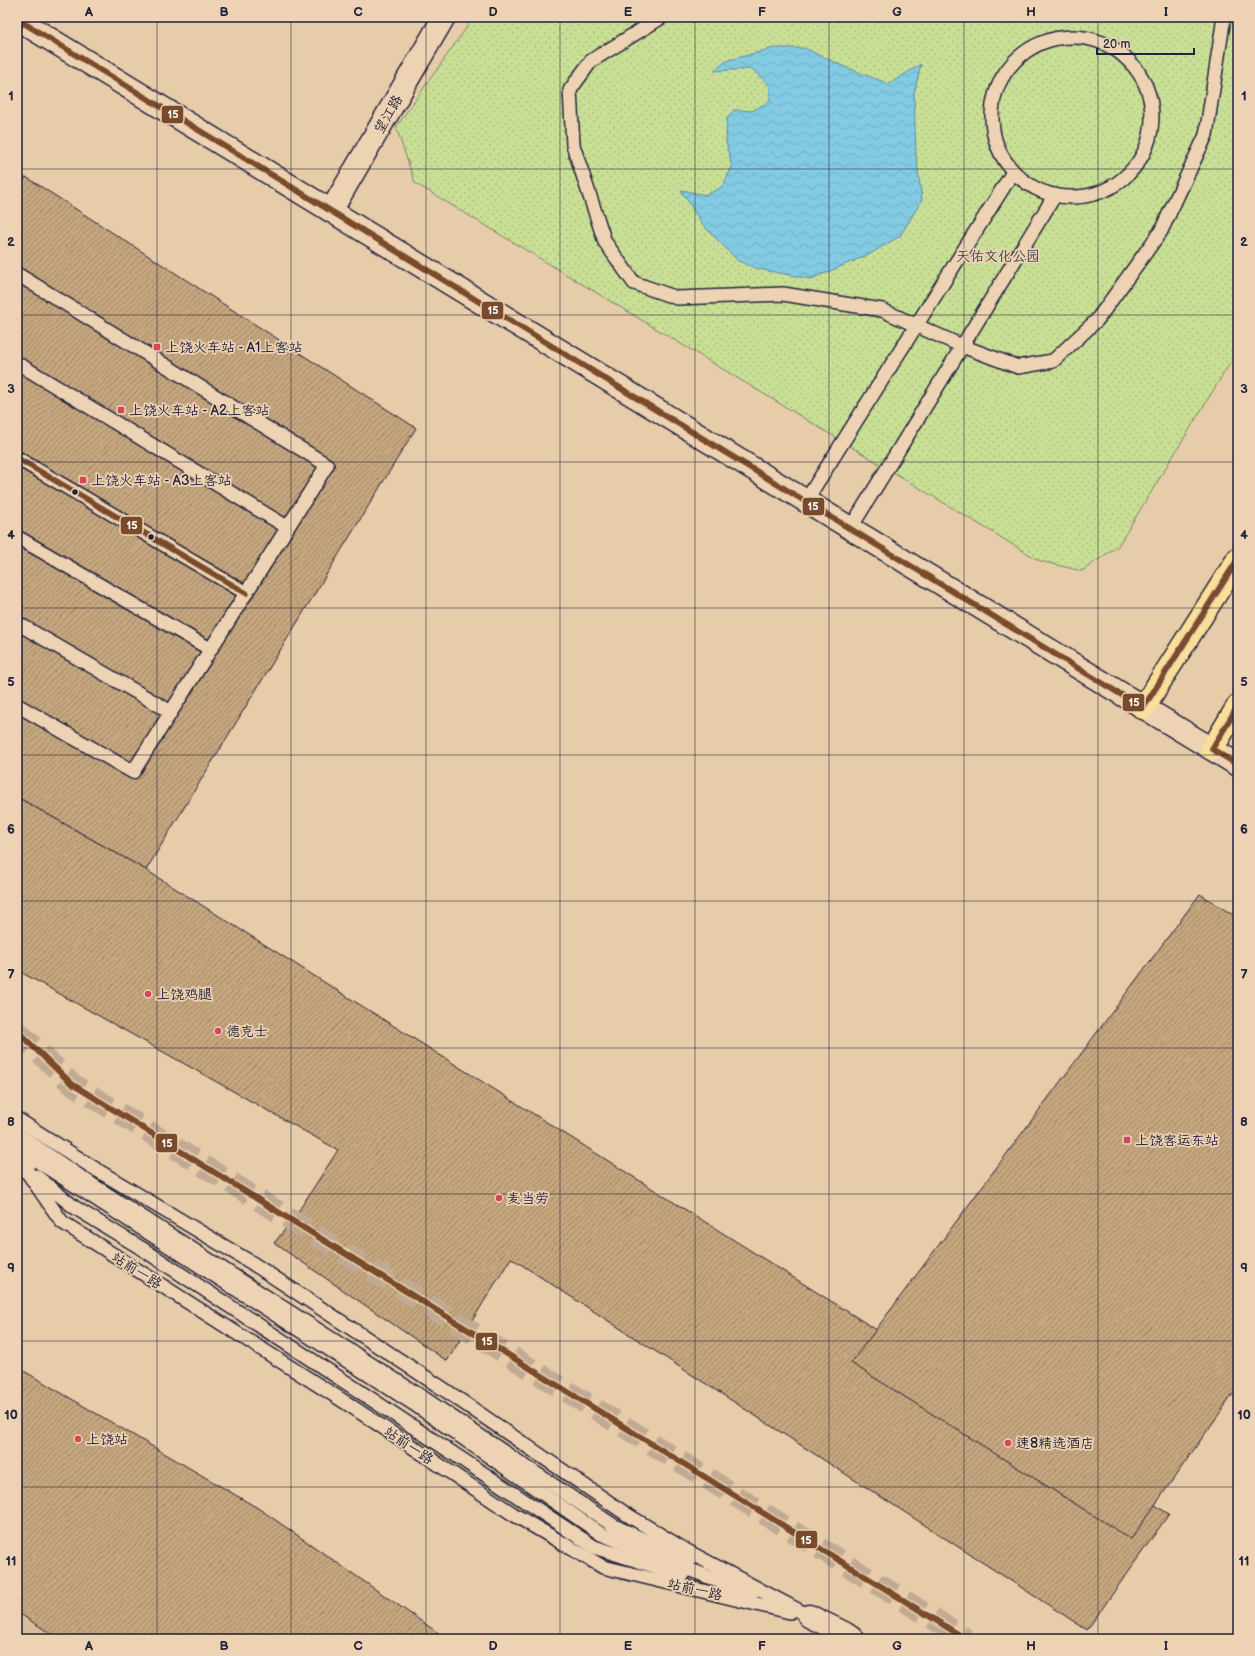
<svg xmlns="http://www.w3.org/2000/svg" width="1255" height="1656" viewBox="0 0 1255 1656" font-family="'Balsamiq Sans','LXGW WenKai TC',sans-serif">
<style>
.built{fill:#d9be9b}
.park{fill:url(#park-dots);stroke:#768068}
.water{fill:url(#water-waves);stroke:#5c87a0}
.building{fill:url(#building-hatch);stroke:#22223b}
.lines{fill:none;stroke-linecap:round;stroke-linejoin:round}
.secondary-tunnel{stroke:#c0aa94;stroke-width:22;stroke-dasharray:22 11;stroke-linecap:butt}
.lane-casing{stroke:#22223b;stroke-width:16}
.secondary-casing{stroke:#22223b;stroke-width:25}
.primary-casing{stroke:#22223b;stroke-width:25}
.lane{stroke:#edd3b4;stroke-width:13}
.secondary{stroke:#edd3b4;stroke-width:22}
.primary{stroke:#fbdf96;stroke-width:22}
.bus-1-casing{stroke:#edd3b4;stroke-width:9}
.bus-1{stroke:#7a4b2a;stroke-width:6}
.grid{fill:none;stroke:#22223b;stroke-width:1;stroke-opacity:0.55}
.poi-dot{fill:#d1495b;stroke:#edd3b4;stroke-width:1.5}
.bus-dot{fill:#22223b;stroke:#edd3b4;stroke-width:1.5}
.labels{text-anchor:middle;stroke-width:3.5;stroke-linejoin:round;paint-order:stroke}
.street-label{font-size:14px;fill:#22223b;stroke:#edd3b4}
.park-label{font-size:14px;fill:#3b3e48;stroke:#edd3b4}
.poi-label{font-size:14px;fill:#22223b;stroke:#edd3b4;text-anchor:start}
.line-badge{stroke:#edd3b4;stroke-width:1.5}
.badge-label{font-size:11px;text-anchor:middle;font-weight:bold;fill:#fff}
.neatline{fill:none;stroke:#22223b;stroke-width:1.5}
.grid-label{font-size:13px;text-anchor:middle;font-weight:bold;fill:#22223b}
</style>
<defs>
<pattern id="park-dots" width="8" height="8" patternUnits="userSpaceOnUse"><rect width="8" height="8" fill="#c9df95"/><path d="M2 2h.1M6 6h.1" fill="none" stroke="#acbf81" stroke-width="1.8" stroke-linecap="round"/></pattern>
<pattern id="water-waves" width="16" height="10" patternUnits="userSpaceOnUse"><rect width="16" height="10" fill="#82cbe3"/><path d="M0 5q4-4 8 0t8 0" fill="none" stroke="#70aec4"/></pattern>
<pattern id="building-hatch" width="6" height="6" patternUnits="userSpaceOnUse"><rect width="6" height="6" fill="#c5a67e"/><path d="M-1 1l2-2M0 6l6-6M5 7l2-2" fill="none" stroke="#a08768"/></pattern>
</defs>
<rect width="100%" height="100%" fill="#e7ccaa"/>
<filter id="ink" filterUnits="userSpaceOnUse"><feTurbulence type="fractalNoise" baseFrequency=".025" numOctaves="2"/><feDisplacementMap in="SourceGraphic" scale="8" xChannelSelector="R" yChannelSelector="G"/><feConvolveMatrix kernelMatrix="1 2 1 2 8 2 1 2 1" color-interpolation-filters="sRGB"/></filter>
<g filter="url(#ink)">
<path class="built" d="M 17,1614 L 61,1639 L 17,1639 Z"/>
<path class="park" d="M 474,17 L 1238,17 L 1238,350 L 1118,546 L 1082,571 L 1040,561 L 415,183 L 396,127 Z"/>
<path class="water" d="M 774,48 L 804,48 L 845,67 L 889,84 L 921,64 L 914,94 L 916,155 L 922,200 L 900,236 L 870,254 L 811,279 L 758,269 L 738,261 L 702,224 L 681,190 L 706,195 L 722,187 L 732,167 L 726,142 L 727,119 L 734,110 L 752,111 L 770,101 L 770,86 L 752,69 L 714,71 L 726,61 Z"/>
<g class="building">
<path d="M 26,177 L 416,428 L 146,870 L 17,797 L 17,192 Z"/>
<path d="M 17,797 L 146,870 L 1169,1514 L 1087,1630 L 511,1258 L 447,1361 L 274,1243 L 292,1221 L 338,1150 L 17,970 Z"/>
<path d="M 1200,894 L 1238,918 L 1238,1387 L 1131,1539 L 851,1363 Z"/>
<path d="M 17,1367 L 261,1510 L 447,1639 L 59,1639 L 17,1612 Z"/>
</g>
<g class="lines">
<path class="secondary-tunnel" d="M 17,1031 L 72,1084 L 966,1639"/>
<defs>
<g id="lane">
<path d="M 662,17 L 591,61 L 570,90 L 573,145 L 605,242 L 634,283 L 677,298 L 783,294 L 882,310 L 962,346 L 1018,367 L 1053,361 L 1097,320 L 1161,231 L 1206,135 L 1224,17"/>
<circle cx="1072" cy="117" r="80"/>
<path d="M 17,274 L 327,465 L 133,772 L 17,705"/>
<path d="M 17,363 L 287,527"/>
<path d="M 17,458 L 246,593"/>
<path d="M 805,502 L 1013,172"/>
<path d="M 850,529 L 1055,195"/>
<path d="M 17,537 L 210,649"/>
<path d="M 17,623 L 171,712"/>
<path d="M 17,1119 L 97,1170 L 252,1263 L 445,1390 L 626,1514 L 687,1551 L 809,1616"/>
<path d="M 17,1134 L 91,1184 L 425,1399 L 614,1526 L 689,1561"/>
<path d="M 17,1148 L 414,1404 L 601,1534 L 751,1594"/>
<path d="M 23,1166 L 62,1222 L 348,1404 L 513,1514 L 603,1567 L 790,1612"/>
<path d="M 36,1176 L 74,1207 L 141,1248 L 356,1389 L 594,1547 L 683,1575"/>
</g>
<g id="secondary">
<path d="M 17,19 L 1238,765"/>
<path d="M 331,211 L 444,17"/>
<path d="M 17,1159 L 23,1166"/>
<path d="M 809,1616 L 844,1633 L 853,1639"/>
</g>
<g id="primary">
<path d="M 1143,708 L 1238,559"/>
<path d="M 1212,749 L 1238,706"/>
</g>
</defs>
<use href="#lane" class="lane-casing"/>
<use href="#secondary" class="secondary-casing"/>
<use href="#primary" class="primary-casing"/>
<use href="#lane" class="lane"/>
<use href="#secondary" class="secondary"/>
<use href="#primary" class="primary"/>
<defs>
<g id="bus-1">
<path d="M 17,32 L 22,22 L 1143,708 L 1238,559"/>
<path d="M 17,458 L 246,593"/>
<path d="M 1238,706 L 1212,749 L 1238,765"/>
<path d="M 17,1031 L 72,1084 L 966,1639"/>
</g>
</defs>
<use href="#bus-1" class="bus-1-casing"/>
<use href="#bus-1" class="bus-1"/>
</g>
</g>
<path class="grid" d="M 157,17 L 157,1639M 291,17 L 291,1639M 426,17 L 426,1639M 560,17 L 560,1639M 695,17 L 695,1639M 829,17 L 829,1639M 964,17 L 964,1639M 1098,17 L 1098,1639M 17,169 L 1238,169M 17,315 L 1238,315M 17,462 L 1238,462M 17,608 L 1238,608M 17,755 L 1238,755M 17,901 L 1238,901M 17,1048 L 1238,1048M 17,1194 L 1238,1194M 17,1341 L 1238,1341M 17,1487 L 1238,1487"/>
<g class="poi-dot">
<rect x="153" y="343" width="8" height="8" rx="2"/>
<rect x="117" y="406" width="8" height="8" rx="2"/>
<rect x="79" y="476" width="8" height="8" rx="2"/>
<circle cx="148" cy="994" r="4"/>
<circle cx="218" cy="1031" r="4"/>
<rect x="1123" y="1136" width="8" height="8" rx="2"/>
<circle cx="499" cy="1198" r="4"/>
<circle cx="78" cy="1439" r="4"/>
<circle cx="1008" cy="1443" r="4"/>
</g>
<g class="bus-dot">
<circle cx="75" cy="492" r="3.5"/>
<circle cx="151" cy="537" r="3.5"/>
</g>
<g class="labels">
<g class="street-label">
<text transform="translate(388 114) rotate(-60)" y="5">望江路</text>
<text transform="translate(137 1270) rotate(32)" y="5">站前一路</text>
<text transform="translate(409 1445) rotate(34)" y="5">站前一路</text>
<text transform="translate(695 1589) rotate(13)" y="5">站前一路</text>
</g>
<g class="park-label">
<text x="998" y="261">天佑文化公园</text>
</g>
<g class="poi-label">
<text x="165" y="352">上饶火车站 - A1上客站</text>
<text x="129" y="415">上饶火车站 - A2上客站</text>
<text x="91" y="485">上饶火车站 - A3上客站</text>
<text x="156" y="999">上饶鸡腿</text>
<text x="226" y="1036">德克士</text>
<text x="1135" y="1145">上饶客运东站</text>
<text x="507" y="1203">麦当劳</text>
<text x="86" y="1444">上饶站</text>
<text x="1016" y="1448">速8精选酒店</text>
</g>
</g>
<g class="line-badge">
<rect x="161" y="105" width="23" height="19" rx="4" fill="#7a4b2a"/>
<rect x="481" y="301" width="23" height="19" rx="4" fill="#7a4b2a"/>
<rect x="802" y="497" width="23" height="19" rx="4" fill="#7a4b2a"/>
<rect x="120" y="516" width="23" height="19" rx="4" fill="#7a4b2a"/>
<rect x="1122" y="693" width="23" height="19" rx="4" fill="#7a4b2a"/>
<rect x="155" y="1133" width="23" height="20" rx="4" fill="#7a4b2a"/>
<rect x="475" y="1332" width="23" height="19" rx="4" fill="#7a4b2a"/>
<rect x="795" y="1530" width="23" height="19" rx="4" fill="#7a4b2a"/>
</g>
<g class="badge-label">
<text x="173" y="118">15</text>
<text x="493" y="314">15</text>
<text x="813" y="510">15</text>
<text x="132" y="529">15</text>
<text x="1134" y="706">15</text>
<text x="167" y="1147">15</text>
<text x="487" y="1345">15</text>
<text x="806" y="1544">15</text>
</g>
<rect width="1255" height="1656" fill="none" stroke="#edd3b4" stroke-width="44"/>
<path d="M1097 48v6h97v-6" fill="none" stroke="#22223b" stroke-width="2"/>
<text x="1103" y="48" font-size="12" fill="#22223b" stroke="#edd3b4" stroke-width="3" paint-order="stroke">20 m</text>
<rect x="22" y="22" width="1211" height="1612" class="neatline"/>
<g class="grid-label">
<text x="89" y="16">A</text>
<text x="224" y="16">B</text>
<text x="358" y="16">C</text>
<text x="493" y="16">D</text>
<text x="628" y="16">E</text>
<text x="762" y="16">F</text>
<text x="897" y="16">G</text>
<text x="1031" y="16">H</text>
<text x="1166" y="16">I</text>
<text x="11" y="100">1</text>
<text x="1244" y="100">1</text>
<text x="11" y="246">2</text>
<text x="1244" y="246">2</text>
<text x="11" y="393">3</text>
<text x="1244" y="393">3</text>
<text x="11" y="539">4</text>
<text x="1244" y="539">4</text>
<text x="11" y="686">5</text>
<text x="1244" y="686">5</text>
<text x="11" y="833">6</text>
<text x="1244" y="833">6</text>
<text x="11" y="979">7</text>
<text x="1244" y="979">7</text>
<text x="11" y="1126">8</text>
<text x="1244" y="1126">8</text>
<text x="11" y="1272">9</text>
<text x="1244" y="1272">9</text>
<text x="11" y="1419">10</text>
<text x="1244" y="1419">10</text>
<text x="11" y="1565">11</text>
<text x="1244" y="1565">11</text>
<text x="89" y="1650">A</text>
<text x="224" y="1650">B</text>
<text x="358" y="1650">C</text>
<text x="493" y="1650">D</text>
<text x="628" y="1650">E</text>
<text x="762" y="1650">F</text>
<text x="897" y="1650">G</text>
<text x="1031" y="1650">H</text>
<text x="1166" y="1650">I</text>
</g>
</svg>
